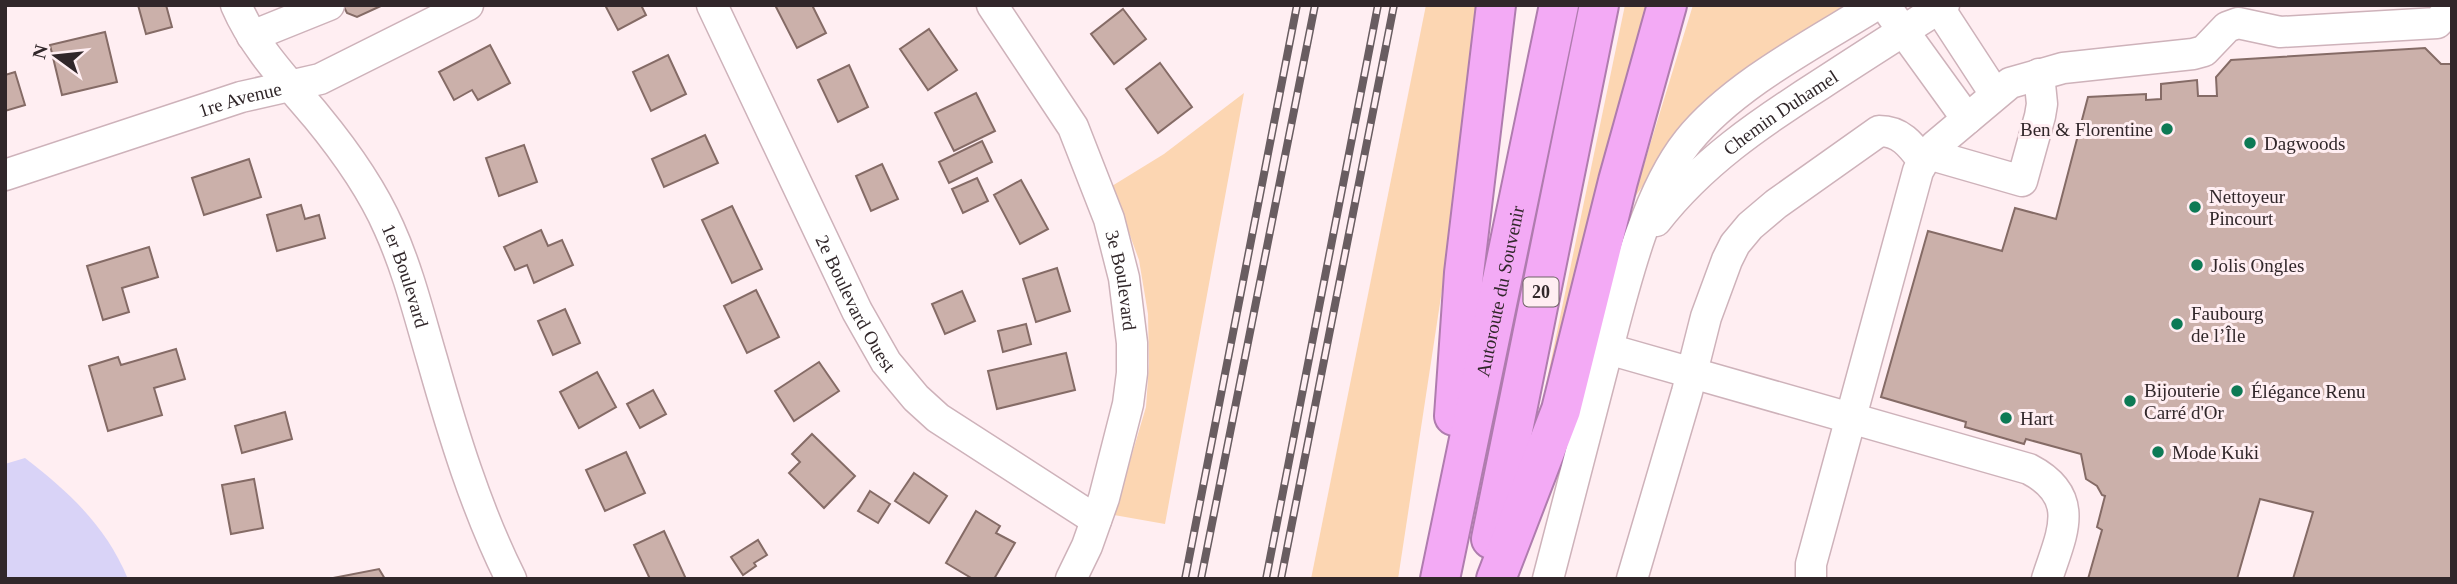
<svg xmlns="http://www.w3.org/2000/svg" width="2457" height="584" viewBox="0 0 2457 584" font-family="Georgia,serif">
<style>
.green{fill:#fcd6b2}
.water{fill:#d9d3f7}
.building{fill:#cbb0aa;stroke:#856b66;stroke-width:2}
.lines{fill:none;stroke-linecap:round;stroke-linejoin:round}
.minor-casing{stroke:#ceb2ba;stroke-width:33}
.highway-casing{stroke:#af7cae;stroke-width:42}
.minor{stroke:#fff;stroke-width:30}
.highway{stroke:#f3aaf5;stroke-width:38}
.rail-casing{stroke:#695d61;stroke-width:8}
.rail{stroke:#ffeef2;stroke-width:5;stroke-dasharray:16;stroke-linecap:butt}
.poi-dot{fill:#0d7a55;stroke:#ffeef2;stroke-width:2.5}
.labels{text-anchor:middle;stroke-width:6;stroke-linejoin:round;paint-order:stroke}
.shield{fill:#ffeef2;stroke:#6f6366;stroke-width:2}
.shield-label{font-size:18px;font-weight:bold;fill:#31272a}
.street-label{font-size:19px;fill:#31272a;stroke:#ffeef2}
.poi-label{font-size:19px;fill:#31272a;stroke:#ffeef2;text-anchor:start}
</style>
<rect width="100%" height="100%" fill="#ffeef2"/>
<g class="green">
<path d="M 1426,5 L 1481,5 L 1463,152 L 1398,579 L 1311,579 Z"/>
<path d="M 1625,5 L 1655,5 L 1554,402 L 1543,399 Z"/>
<path d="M 1693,5 L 1854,5 L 1689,119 L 1633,200 Z"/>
<path d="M 1244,93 L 1165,524 L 1114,515 L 1146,407 L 1149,364 L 1148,314 L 1139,260 L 1112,186 L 1164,154 Z"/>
</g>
<path class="water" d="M 25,458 C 69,492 106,526 128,579 L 5,579 L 5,464 Z"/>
<g class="building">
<path d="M 138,5 L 166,5 L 172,27 L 146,34 Z"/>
<path d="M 343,5 L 383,5 L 357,17 L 347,13 Z"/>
<path d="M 605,5 L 641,5 L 646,15 L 618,30 Z"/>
<path d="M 775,5 L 812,5 L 826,33 L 797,48 Z"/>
<path d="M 1123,9 L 1146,39 L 1114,64 L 1091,34 Z"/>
<path d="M 929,29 L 957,70 L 928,90 L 900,49 Z"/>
<path d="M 105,32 L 117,82 L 62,95 L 50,45 Z"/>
<path d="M 490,45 L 510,83 L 478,100 L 472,90 L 454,100 L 439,72 Z"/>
<path d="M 2425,48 L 2441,64 L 2452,64 L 2452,579 L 2293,579 L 2313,512 L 2260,499 L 2237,579 L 2088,579 L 2102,530 L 2097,527 L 2105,496 L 2102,495 L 2097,486 L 2086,479 L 2081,454 L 2026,439 L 2024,444 L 1965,427 L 1966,422 L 1881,397 L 1928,231 L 2002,251 L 2015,208 L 2056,219 L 2088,97 L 2146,94 L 2146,100 L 2161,99 L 2161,84 L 2197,80 L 2198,96 L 2217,96 L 2216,77 L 2231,60 Z"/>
<path d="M 668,55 L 686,94 L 651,111 L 633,72 Z"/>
<path d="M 1160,63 L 1192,107 L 1158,133 L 1126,89 Z"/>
<path d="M 849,65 L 868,107 L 838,122 L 818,80 Z"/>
<path d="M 15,72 L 25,105 L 5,111 L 5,75 Z"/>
<path d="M 976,93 L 995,131 L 954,151 L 935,113 Z"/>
<path d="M 705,135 L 718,163 L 664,187 L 652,159 Z"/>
<path d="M 982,141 L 992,162 L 949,183 L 939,162 Z"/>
<path d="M 524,145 L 537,182 L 499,196 L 486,158 Z"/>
<path d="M 249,159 L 261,197 L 204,215 L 192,178 Z"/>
<path d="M 882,164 L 898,199 L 871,211 L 856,176 Z"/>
<path d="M 977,178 L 988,201 L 963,213 L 952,189 Z"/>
<path d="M 1021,180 L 1048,229 L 1020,244 L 994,195 Z"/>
<path d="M 301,205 L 305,219 L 319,215 L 325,238 L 277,251 L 267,215 Z"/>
<path d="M 732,206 L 762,269 L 732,283 L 702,220 Z"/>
<path d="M 541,230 L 548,246 L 562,240 L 573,265 L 534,283 L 527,265 L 515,270 L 504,247 Z"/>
<path d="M 149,247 L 158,277 L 122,288 L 129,312 L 103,320 L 87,266 Z"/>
<path d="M 1057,268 L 1070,311 L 1036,322 L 1023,279 Z"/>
<path d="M 756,290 L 779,337 L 747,353 L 724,306 Z"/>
<path d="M 962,291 L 975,321 L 945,334 L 932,304 Z"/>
<path d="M 565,309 L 580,343 L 553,355 L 538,321 Z"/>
<path d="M 1026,324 L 1031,344 L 1003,352 L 998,331 Z"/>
<path d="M 176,349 L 185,379 L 154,388 L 162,415 L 108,431 L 89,366 L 118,357 L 121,365 Z"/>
<path d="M 1066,353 L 1075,390 L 997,409 L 988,371 Z"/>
<path d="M 819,362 L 839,391 L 794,421 L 775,391 Z"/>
<path d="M 597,372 L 616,407 L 579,428 L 560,392 Z"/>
<path d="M 653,390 L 666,414 L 640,428 L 627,404 Z"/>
<path d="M 285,412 L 292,439 L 242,453 L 235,426 Z"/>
<path d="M 812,434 L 855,476 L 824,508 L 789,473 L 800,462 L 792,454 Z"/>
<path d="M 626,452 L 645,493 L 605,511 L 586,470 Z"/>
<path d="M 914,473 L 947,496 L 929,523 L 895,501 Z"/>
<path d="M 254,479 L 263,528 L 231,534 L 222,485 Z"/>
<path d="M 870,491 L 890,504 L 878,523 L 858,511 Z"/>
<path d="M 976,511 L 1000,526 L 996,533 L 1015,543 L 994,579 L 973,579 L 946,563 Z"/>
<path d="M 664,531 L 686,579 L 650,579 L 634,545 Z"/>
<path d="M 758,540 L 767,555 L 754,563 L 756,566 L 743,575 L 731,557 Z"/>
<path d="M 379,569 L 385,579 L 328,579 Z"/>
</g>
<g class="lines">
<defs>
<g id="minor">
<path id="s1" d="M 236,5 C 255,49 287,81 317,117 C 345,151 371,187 389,228 C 408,270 419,315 432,359 C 453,433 476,509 511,579"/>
<path id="s2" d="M 712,5 L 857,311 L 886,362 L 916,398 L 938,418 L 1096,520"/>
<path id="s3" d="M 992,5 L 1073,127 L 1109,219 L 1124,278 L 1132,343 L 1132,373 L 1128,404 L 1104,498 L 1087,546 L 1071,579"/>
<path d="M 1937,5 L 1995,94"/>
<path d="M 1891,14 L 1967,119"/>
<path d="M 252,36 L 329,5"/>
<path d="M 1928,154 L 2022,181 L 2040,116 L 2042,104 L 2039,74"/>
<path id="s4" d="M 5,175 L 241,97 L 320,79 L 468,5"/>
<path id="s5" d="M 1656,221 C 1701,163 1760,123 1821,84 C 1862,57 1903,31 1944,5"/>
<path d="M 1608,349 L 2029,469 C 2083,497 2061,535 2047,579"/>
<path d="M 1548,579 C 1567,507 1586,435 1604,363 C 1622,296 1644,196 1688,141 C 1733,85 1815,43 1876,5"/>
<path d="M 1632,579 L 1687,392 L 1706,317 L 1727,260 L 1735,244 L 1750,226 L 1776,204 L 1879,131 C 1901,131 1911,145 1923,161"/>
<path d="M 1811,579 L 1811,564 L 1918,171 L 1926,157 L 1935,146 L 2010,83 L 2063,68 L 2193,54 L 2204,51 L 2227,27 L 2238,23 L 2280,32 L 2437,23 L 2452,7"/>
</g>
<g id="highway">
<path d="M 1454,416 L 1464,273 L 1496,5"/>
<path d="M 1491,539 L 1599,5"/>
<path id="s6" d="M 1440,579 L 1559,5"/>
<path d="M 1496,579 L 1561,410 L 1618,181 L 1667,5"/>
</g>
</defs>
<use href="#minor" class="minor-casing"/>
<use href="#highway" class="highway-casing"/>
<use href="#minor" class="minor"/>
<use href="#highway" class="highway"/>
<defs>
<g id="rail">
<path d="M 1185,579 L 1297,5"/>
<path d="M 1201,579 L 1315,5"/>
<path d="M 1266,579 L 1378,5"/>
<path d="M 1281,579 L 1394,5"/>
</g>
</defs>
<use href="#rail" class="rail-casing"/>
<use href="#rail" class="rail"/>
</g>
<g class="poi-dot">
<circle cx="2167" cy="129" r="7"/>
<circle cx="2250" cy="143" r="7"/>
<circle cx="2195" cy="207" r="7"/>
<circle cx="2197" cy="265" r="7"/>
<circle cx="2177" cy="324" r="7"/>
<circle cx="2237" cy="391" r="7"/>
<circle cx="2130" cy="401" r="7"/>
<circle cx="2006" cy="418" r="7"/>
<circle cx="2158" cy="452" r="7"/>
</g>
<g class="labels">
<rect class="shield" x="1523.5" y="277.5" width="35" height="29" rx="5"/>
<g class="shield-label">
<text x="1541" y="298">20</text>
</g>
<g class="street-label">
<text dy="7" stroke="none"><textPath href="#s4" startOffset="247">1re Avenue</textPath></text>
<text dy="7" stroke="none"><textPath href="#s5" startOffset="166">Chemin Duhamel</textPath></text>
<text dy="7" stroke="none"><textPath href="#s1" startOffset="322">1er Boulevard</textPath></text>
<text dy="7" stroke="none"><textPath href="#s3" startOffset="308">3e Boulevard</textPath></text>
<text dy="7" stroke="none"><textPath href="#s6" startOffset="294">Autoroute du Souvenir</textPath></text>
<text dy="7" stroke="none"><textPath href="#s2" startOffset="331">2e Boulevard Ouest</textPath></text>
</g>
<g class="poi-label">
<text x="2153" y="136" text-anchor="end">Ben &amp; Florentine</text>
<text x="2264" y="150">Dagwoods</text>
<text x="2209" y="203">Nettoyeur<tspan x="2209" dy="22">Pincourt</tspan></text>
<text x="2211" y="272">Jolis Ongles</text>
<text x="2191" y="320">Faubourg<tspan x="2191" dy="22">de l’Île</tspan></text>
<text x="2144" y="397">Bijouterie<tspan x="2144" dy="22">Carré d'Or</tspan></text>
<text x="2251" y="398">Élégance Renu</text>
<text x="2020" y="425">Hart</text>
<text x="2172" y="459">Mode Kuki</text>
</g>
</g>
<rect width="2457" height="584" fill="none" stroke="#31272a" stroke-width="14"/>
<g transform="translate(56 56) rotate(285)" stroke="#ffeef2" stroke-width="5" paint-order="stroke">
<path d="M0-5L12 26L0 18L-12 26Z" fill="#31272a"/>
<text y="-10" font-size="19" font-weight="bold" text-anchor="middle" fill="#31272a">N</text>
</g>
</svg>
